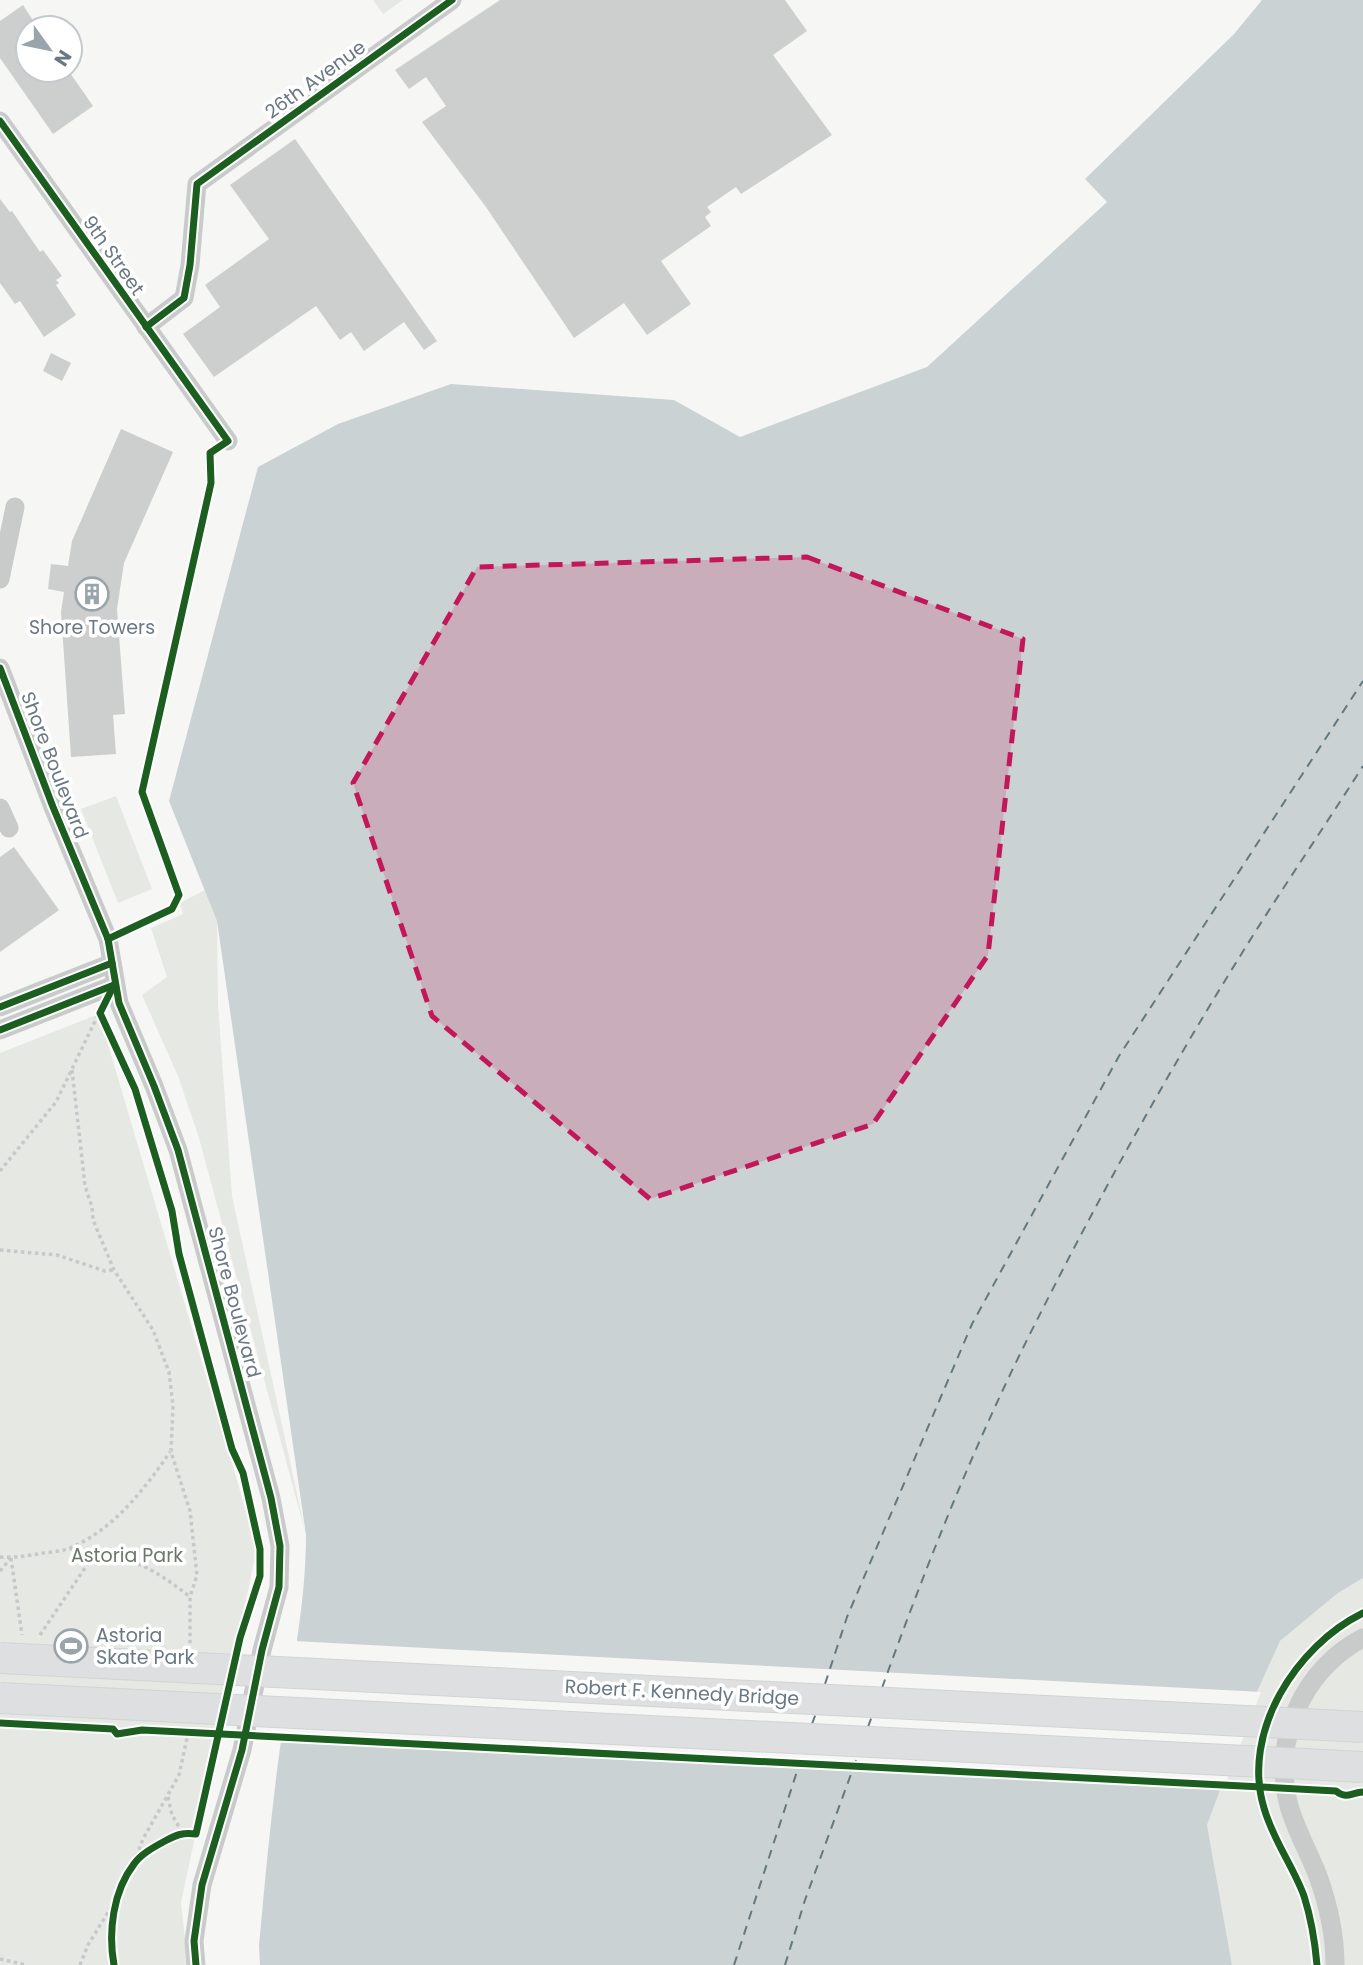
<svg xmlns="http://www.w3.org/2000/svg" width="1363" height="1965" viewBox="0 0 1363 1965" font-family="Poppins,sans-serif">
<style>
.green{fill:#e5e8e3}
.water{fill:#cbd2d4}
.pier{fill:#f6f6f5}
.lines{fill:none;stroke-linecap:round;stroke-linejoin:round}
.ferry{stroke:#64787f;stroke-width:2;stroke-dasharray:9 7;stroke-linecap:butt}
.building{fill:#cdcece}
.path{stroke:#c7c8c9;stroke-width:3.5;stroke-dasharray:3.5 3.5;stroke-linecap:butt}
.minor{stroke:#c9cbcb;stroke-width:19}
.highway-bridge-casing{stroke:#d2d3d3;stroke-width:32;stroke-linecap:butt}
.path-bridge{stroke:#c7c8c9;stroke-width:3.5;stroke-dasharray:3.5 3.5;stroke-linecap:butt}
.highway-bridge{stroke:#dedfe0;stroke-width:30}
.cycleway-casing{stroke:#fff;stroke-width:11}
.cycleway{stroke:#1b5e20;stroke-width:7}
.marked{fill:#c2185b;fill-opacity:0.2;stroke:#c2185b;stroke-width:5;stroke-dasharray:14 9;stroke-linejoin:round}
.labels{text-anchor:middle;stroke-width:7;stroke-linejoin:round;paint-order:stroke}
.street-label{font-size:19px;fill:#697883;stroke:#fff}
.poi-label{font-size:19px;fill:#697883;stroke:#fff}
.park-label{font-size:19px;fill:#6b7a67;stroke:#fff}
</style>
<rect width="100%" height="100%" fill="#f6f6f5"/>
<g class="green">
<path d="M 373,0 L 403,0 L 383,14 Z"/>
<path d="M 116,796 L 152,889 L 118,903 L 81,809 Z"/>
<path d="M 205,890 L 217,921 L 218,1005 L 232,1196 L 306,1535 L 199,1138 L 178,1076 L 142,995 L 167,977 L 151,928 L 183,914 L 180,903 Z"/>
<path d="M 99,1014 L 257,1548 L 181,1902 L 188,1965 L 0,1965 L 0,1053 Z"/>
<path d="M 1363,1578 L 1363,1965 L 1232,1965 L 1207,1825 L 1257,1692 L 1280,1641 L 1338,1593 Z"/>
</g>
<path class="water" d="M 1262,0 L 1363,0 L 1363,1578 L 1338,1593 L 1280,1641 L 1257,1692 L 1207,1825 L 1232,1965 L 260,1965 L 259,1946 C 265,1880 271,1814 280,1748 C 290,1677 306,1607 306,1535 L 217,921 L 169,801 L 258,467 L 338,424 L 451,384 L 674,400 L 740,437 L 927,367 L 1107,202 L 1085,179 L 1234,34 Z"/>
<path class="pier" d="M 294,1641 L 1261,1692 L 1223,1790 L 277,1742 Z"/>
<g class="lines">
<g class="ferry">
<path d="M 825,1684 L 847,1617 L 972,1324 L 1119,1056 L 1363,681"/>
<path d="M 882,1688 C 927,1563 976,1440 1036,1322 C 1099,1197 1168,1072 1242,953 C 1281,890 1323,829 1363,766"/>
<path d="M 812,1724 L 816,1713"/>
<path d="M 868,1727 L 872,1716"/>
<path d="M 734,1965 L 803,1753"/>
<path d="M 785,1965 L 805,1900 L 858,1755"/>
</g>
</g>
<g class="building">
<path d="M 500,0 L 785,0 L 807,31 L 773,55 L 832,135 L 741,194 L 736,187 L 707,207 L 711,212 L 705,217 L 711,226 L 661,261 L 691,304 L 647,335 L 624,303 L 574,338 L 486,207 L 422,122 L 446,106 L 426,77 L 409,89 L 395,70 Z"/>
<path d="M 23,5 L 38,28 L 28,28 L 28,70 L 68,70 L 93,106 L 53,134 L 0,58 L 0,21 Z"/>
<path d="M 295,139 L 437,341 L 424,350 L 404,322 L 364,351 L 351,332 L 340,340 L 316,306 L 214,377 L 183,334 L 220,307 L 205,285 L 269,239 L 230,185 Z"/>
<path d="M 0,199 L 10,212 L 12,211 L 40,252 L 43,250 L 62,276 L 56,280 L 59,283 L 56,285 L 76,315 L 44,337 L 20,301 L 15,304 L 0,283 Z"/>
<path d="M 51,353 L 71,363 L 62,381 L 43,371 Z"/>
<path d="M 121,429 L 173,452 L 124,563 L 117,609 L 125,714 L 113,715 L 116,754 L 71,757 L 61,612 L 64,592 L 48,589 L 51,564 L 68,566 L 72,541 Z"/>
<path d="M 14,847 L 59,910 L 0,952 L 0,857 Z"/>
</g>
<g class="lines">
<g class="path">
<path d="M 72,1070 L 85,1186 L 92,1207 L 93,1220 L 114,1270 L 153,1330 L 169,1372 L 173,1406 L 171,1452 L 190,1511 L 197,1575 L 190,1597 L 190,1645"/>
<path d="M 0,1171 L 56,1102 L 100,1011"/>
<path d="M 0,1250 L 57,1255 L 105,1271 L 114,1270"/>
<path d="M 70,1549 C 119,1550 153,1567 190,1597"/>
<path d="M 0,1557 C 13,1558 25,1556 38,1554 C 48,1552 60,1552 70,1548 C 113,1530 144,1490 170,1452"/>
<path d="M 11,1558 L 22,1635"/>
<path d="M 0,1571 L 11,1558"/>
<path d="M 40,1635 L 97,1550"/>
<path d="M 168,1797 L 172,1815 L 182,1832"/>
<path d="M 134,1863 L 143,1839 L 179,1775 L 189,1729"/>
<path d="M 0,1959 L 26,1965"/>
<path d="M 80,1965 L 88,1945 L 118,1896"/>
</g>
<g class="minor">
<path d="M 0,121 L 228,441"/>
<path d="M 146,327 L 184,298 L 190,265 L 197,184 L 452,0"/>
<path d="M 0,579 L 15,507"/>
<path d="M 0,668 L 53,807 L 108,939 L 119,1003 L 154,1086 L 178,1150 L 271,1498 L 280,1546 L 279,1587 L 262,1650 L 242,1750 L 202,1885 L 194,1941 L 196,1965"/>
<path d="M 0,808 L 9,828"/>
<path d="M 0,1007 L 112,963"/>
<path d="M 0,1030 L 114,985"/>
<path d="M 1335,1965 C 1335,1935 1328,1904 1318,1876 C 1309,1853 1296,1830 1289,1806 C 1271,1741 1303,1669 1363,1638"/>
</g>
<defs>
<g id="highway-bridge">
<path d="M 0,1658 L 1363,1727"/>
<path d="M 0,1698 L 1363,1767"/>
</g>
</defs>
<use href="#highway-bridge" class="highway-bridge-casing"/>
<g class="path-bridge">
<path d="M 110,1729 C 122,1732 119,1738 134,1730"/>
<path d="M 1333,1791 C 1345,1793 1344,1800 1357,1792"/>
</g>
<use href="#highway-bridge" class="highway-bridge"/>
<defs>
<g id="cycleway">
<path d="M 0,121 L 228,441 L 210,453 L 211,483 L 142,792 L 179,895 L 172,909 L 108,939"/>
<path d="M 146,327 L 184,298 L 190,265 L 197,184 L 452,0"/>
<path d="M 0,668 L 53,807 L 108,939 L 119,1003 L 154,1086 L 178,1150 L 271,1498 L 280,1546 L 279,1587 L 262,1650 L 242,1750 L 202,1885 L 194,1941 L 196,1965"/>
<path d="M 0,1007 L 112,963"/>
<path d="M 0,1030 L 114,985"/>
<path d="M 0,1723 L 113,1729 L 117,1734 L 142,1730 L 1262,1787 L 1336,1791 C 1347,1800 1352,1792 1363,1792"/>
<path d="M 114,1965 C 108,1932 113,1891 134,1864 C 141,1854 154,1847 165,1841 C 176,1835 183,1832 196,1834 L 240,1638 L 260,1576 L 260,1549 L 243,1473 L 232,1449 L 179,1254 L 172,1211 L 135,1089 L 100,1013 L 114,985"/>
<path d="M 1317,1965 C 1315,1942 1311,1918 1304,1896 C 1293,1866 1273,1840 1264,1808 C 1241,1732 1296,1646 1363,1613"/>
</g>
</defs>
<use href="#cycleway" class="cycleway-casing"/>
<use href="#cycleway" class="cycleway"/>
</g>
<path class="marked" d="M 807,557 L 1023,639 L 988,955 L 873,1124 L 650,1199 L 432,1016 L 353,783 L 477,567 Z"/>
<defs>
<symbol id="building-ring" viewBox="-11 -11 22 22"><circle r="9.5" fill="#fff" stroke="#9aa4ab" stroke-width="1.5"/><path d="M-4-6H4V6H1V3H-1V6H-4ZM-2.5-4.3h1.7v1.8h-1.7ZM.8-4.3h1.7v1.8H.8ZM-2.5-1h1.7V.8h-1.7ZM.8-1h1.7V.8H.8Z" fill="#9aa4ab"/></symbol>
<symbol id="stadium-ring" viewBox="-11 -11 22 22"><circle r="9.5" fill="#fff" stroke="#9aa4ab" stroke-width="1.5"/><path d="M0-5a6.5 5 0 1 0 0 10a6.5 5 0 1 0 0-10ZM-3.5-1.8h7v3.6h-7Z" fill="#9aa4ab"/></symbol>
</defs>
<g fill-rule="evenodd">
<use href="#building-ring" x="73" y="575" width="38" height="38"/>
<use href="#stadium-ring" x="52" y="1627" width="38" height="38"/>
</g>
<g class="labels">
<g class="street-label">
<text transform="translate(315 79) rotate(-36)" y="7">26th Avenue</text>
<text transform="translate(114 255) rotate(55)" y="7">9th Street</text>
<text transform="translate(55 765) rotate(69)" y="7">Shore Boulevard</text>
<text transform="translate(235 1302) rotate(75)" y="7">Shore Boulevard</text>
<text transform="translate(682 1692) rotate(3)" y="7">Robert F. Kennedy Bridge</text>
</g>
<g class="poi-label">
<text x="92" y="634">Shore Towers</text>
<text x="96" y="1642" text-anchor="start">Astoria<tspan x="96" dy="22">Skate Park</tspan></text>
</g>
<g class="park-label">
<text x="127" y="1562">Astoria Park</text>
</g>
</g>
<g transform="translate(49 49) rotate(123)"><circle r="33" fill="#ffffff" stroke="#c3c9cd" stroke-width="2"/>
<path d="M0-5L12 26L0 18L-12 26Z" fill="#9aa4ab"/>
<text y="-10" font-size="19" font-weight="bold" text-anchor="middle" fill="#697883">N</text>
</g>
</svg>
